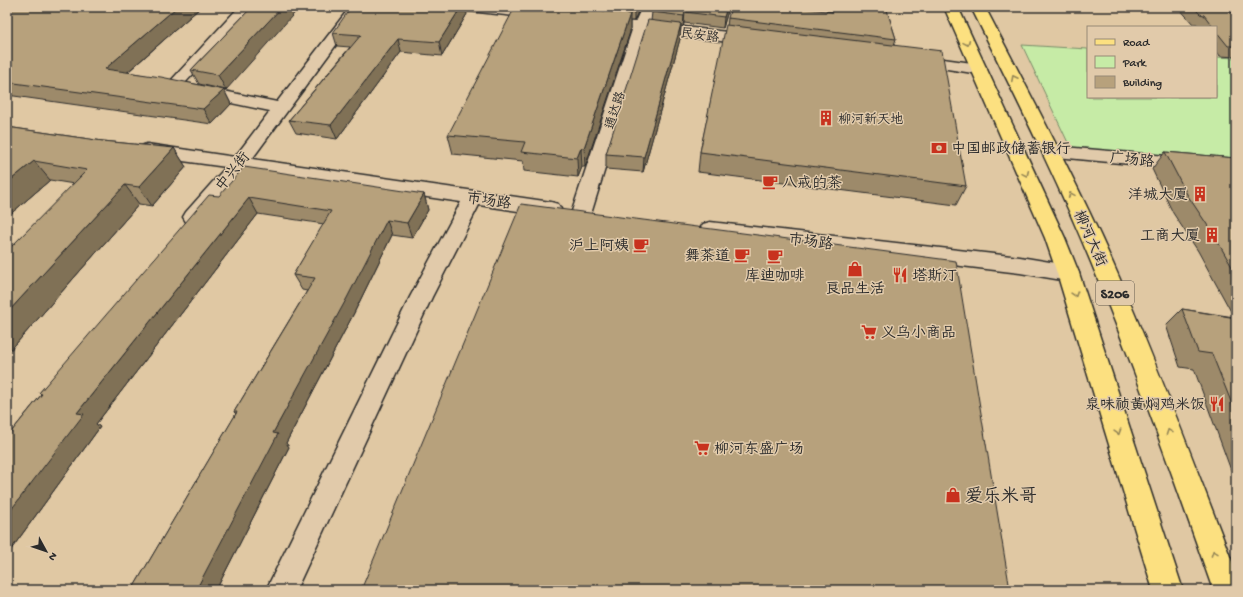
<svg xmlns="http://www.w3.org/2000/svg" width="1243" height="597" viewBox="0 0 1243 597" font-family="'Gochi Hand','LXGW WenKai TC',sans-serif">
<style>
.green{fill:#c6eba6;stroke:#788b68}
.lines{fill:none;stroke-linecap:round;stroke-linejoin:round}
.minor-casing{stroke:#2b2b2b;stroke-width:3}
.primary-casing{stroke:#2b2b2b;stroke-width:3}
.minor{fill:#e1caaa;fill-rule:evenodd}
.primary{fill:#fce080;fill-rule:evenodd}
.wall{fill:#9d8a6b;stroke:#2b2b2b}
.shaded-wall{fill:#807157;stroke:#2b2b2b}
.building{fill:#b7a17c;stroke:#2b2b2b}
.oneway{stroke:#948656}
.labels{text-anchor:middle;stroke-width:3;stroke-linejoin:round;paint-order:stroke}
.far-street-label{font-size:13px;fill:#2b2b2b;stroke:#e1caaa}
.far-poi-label{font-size:13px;fill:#2b2b2b;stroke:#e1caaa;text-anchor:start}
.shield{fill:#e1caaa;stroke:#625b51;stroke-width:1}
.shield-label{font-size:14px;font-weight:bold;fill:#2b2b2b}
.poi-label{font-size:15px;fill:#2b2b2b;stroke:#e1caaa;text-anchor:start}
.street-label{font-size:15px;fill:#2b2b2b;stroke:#e1caaa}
.near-poi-label{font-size:18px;fill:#2b2b2b;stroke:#e1caaa;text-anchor:start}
</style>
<rect width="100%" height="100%" fill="#e0c8a3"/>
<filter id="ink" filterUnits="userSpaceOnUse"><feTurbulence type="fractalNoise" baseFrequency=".025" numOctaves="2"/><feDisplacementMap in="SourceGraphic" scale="8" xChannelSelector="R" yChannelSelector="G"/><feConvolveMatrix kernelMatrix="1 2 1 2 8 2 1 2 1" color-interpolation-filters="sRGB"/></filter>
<g filter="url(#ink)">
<path class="green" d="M 1022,45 L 1088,49 L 1088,97 L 1216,97 L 1216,57 L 1236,58 L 1236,161 L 1071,149 Z"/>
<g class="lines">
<defs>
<g id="minor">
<path d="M 239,7 L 254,7 L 185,83 L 277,102 L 350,7 L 364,7 L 252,159 L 551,202 L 558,204 L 561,209 L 558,214 L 551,216 L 479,205 L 432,297 L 296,590 L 266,590 L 410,297 L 461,202 L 244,170 L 200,222 L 193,224 L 186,222 L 183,217 L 186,212 L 226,167 L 147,156 L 141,154 L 138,150 L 141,146 L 147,144 L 235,157 L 270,111 L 174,91 L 168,89 L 166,86 Z"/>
<path d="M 462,7 L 508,7 L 541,11 L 546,12 L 548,15 L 546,18 L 541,19 L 469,11 L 464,10 Z"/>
<path d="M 642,7 L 656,7 L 650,23 L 753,35 L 758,37 L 761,40 L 758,43 L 753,45 L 647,32 L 591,214 L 588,219 L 581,221 L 574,219 L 571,214 L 632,30 L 596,25 L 594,22 L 596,19 L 601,18 L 635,22 Z"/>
<path d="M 915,55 L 979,64 L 985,66 L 987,69 L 985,72 L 979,74 L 909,63 L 907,60 L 909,57 Z"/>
<path d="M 1052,146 L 1236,162 L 1236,174 L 1046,156 L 1043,152 L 1046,148 Z"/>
<path d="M 710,222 L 1020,257 L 1068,265 L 1076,267 L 1079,273 L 1076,279 L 1068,281 L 1020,273 L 710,236 L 703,234 L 700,229 L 703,224 Z"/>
</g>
<g id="primary">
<path d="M 944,7 L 958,7 L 1065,238 L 1079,273 L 1183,590 L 1153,590 L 1057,273 L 1045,238 Z"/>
<path d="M 971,7 L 985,7 C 1031,96 1079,185 1119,277 C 1161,374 1198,473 1236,572 L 1236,590 L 1213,590 C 1176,485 1139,380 1097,277 C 1060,185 1015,96 971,7 Z"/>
</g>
</defs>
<use href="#minor" class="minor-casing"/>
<use href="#primary" class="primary-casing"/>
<use href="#minor" class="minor"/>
<use href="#primary" class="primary"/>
</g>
<g class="wall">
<path d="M 7,7 L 201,7 L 128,72 L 224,90 L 231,104 L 212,124 L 7,95 Z"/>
<path d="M 252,7 L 226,90 L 199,84 L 191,70 Z"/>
<path d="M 578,7 L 640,7 L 634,21 L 630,21 L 630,32 L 585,167 L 582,167 L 578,177 L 524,171 L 523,161 L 453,154 L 448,135 Z"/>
<path d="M 729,7 L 723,28 L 684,23 L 683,27 L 681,26 L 680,39 L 643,172 L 606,169 L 606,154 L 651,21 L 652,12 Z"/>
<path d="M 826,7 L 886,7 L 896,39 L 894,45 L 966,186 L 956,205 L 698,172 L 700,152 L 727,26 L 728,18 L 827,11 Z"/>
<path d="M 1178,7 L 1226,7 L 1236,17 L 1236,57 L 1220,56 L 1216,50 L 1216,27 L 1199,27 L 1197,24 L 1193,24 Z"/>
<path d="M 467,14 L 442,56 L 401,52 L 337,139 L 296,133 L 289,120 L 350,47 L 337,46 L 333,33 Z"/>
<path d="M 7,127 L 103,141 L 174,148 L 186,167 L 152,206 L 139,204 L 7,354 L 7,251 L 74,184 L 50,180 L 7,217 Z"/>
<path d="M 1165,152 L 1236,158 L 1236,484 L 1194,369 L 1180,367 L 1166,325 L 1182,309 L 1234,317 L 1198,251 L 1173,213 L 1152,169 Z"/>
<path d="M 424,194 L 428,210 L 412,238 L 392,235 L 354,313 L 286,443 L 289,447 L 216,590 L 132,590 L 236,414 L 234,412 L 307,291 L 302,290 L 293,275 L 324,224 L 258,214 L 96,424 L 100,427 L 7,555 L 7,437 L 41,395 L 39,393 L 219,196 Z"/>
</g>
<g class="shaded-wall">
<path d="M 177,7 L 201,7 L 114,84 L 105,69 Z"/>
<path d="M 282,7 L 300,7 L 226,90 L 218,75 Z"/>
<path d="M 461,7 L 466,7 L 467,14 L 442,56 L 439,42 Z"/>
<path d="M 634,7 L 640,7 L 634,21 Z"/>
<path d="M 727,7 L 729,7 L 723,28 L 724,17 Z"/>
<path d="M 685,12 L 684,23 L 683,27 L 684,16 Z"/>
<path d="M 630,14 L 630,32 L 585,167 L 584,148 Z"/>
<path d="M 681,24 L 680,39 L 643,172 L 644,157 Z"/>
<path d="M 398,39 L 401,52 L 337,139 L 331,125 Z"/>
<path d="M 224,90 L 231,104 L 212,124 L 203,109 Z"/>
<path d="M 174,148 L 186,167 L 152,206 L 139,187 Z"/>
<path d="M 581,148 L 582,167 L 578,177 L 577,158 Z"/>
<path d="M 34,161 L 50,180 L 7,217 L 7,183 Z"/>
<path d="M 125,185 L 139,204 L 7,354 L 7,313 Z"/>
<path d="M 424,194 L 428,210 L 412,238 L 407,223 Z"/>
<path d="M 249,198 L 258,214 L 96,424 L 100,427 L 7,555 L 7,515 L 77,413 Z"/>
<path d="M 387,220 L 392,235 L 354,313 L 286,443 L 289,447 L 216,590 L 196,590 L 273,433 Z"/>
</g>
<g class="building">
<path d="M 7,7 L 177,7 L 105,69 L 161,77 L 224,90 L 203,109 L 7,82 Z"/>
<path d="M 252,7 L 282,7 L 218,75 L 191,70 Z"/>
<path d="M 351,7 L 461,7 L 439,42 L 398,39 L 331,125 L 289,120 L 361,35 L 333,33 Z"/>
<path d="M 515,7 L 573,7 L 630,14 L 584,148 L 581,148 L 577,158 L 521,152 L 525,142 L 448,135 Z"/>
<path d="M 654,7 L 727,7 L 724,17 L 685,12 L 684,16 L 652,12 Z"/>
<path d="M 731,7 L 795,7 L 833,12 L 832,7 L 886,7 L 896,39 L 728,18 Z"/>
<path d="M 1193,7 L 1226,7 L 1236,17 L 1236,46 L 1228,46 L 1216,31 L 1216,27 L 1213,27 L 1204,15 L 1200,14 Z"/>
<path d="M 648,20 L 681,24 L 644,157 L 606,154 Z"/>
<path d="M 726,25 L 942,51 L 966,186 L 700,152 Z"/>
<path d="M 7,127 L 103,141 L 174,148 L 139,187 L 125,185 L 7,313 L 7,251 L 87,170 L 34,161 L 7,183 Z"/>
<path d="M 1165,152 L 1236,158 L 1236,274 L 1214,235 L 1188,196 Z"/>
<path d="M 244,167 L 424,194 L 407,223 L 387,220 L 347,298 L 273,433 L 278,434 L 196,590 L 132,590 L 237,412 L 234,412 L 315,278 L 293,275 L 331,211 L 249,198 L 77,413 L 84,414 L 7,515 L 7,437 L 42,394 L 39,393 L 209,195 L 219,196 Z"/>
<path d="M 521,204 L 956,261 L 1010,590 L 361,590 Z"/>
<path d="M 1182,309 L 1236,318 L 1236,414 L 1212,354 L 1198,352 Z"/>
</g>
<defs><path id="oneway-chevron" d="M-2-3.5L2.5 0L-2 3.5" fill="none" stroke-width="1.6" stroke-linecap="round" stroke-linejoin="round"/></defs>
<g class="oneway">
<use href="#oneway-chevron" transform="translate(967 43) rotate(66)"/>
<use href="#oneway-chevron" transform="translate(1014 78) rotate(-117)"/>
<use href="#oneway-chevron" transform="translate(1026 174) rotate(66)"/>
<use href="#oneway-chevron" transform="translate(1071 195) rotate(-114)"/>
<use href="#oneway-chevron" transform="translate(1075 294) rotate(73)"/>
<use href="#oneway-chevron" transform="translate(1118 432) rotate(73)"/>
<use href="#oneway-chevron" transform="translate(1169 432) rotate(-110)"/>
<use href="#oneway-chevron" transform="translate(1214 553) rotate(-110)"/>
</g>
</g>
<defs>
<symbol id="building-bare" viewBox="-9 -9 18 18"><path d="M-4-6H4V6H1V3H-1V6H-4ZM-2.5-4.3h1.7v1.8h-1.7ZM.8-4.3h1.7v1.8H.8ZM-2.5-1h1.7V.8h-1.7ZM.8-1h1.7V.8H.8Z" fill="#c8321e" stroke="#e1caaa" stroke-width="2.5" paint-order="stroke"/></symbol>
<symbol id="bank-bare" viewBox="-9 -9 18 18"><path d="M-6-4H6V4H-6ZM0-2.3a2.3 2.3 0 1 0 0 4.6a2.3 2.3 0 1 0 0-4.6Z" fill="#c8321e" stroke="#e1caaa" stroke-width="2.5" paint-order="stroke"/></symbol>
<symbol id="cafe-bare" viewBox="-9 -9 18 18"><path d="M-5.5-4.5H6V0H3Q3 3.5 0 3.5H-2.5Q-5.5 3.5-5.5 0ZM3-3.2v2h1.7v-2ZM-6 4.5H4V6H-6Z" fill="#c8321e" stroke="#e1caaa" stroke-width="2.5" paint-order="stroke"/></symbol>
<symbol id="shop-bare" viewBox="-9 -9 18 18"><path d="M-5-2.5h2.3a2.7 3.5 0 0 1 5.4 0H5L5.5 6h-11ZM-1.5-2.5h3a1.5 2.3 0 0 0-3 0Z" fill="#c8321e" stroke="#e1caaa" stroke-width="2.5" paint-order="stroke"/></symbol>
<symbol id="restaurant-bare" viewBox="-9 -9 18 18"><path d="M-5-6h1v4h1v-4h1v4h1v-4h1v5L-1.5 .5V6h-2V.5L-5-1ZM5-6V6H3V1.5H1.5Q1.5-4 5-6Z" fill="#c8321e" stroke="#e1caaa" stroke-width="2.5" paint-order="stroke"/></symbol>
<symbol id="supermarket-bare" viewBox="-9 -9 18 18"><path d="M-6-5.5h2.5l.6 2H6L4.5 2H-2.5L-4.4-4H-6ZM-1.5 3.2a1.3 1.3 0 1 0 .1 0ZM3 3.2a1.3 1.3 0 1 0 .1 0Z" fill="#c8321e" stroke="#e1caaa" stroke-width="2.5" paint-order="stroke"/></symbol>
</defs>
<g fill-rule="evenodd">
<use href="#building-bare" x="815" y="107" width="22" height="22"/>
<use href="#bank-bare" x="928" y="137" width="22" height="22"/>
<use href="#cafe-bare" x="759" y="171" width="22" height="22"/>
<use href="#building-bare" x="1189" y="183" width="22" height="22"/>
<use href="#building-bare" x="1201" y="224" width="22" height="22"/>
<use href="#cafe-bare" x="630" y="234" width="22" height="22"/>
<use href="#cafe-bare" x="731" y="244" width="22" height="22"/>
<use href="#cafe-bare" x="764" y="245" width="22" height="22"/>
<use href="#shop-bare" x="844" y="258" width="22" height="22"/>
<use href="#restaurant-bare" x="889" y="264" width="22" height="22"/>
<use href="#supermarket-bare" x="858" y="321" width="22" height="22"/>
<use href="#restaurant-bare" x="1206" y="393" width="22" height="22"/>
<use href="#supermarket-bare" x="691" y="437" width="22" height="22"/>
<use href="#shop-bare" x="942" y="484" width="22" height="22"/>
</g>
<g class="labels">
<g class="far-street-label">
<text transform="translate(700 34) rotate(7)" y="5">民安路</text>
<text transform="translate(614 110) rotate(-72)" y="5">通达路</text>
</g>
<g class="far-poi-label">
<text x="838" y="123">柳河新天地</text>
</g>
<rect class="shield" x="1096" y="281" width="38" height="24" rx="3"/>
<g class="shield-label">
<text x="1115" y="298">S206</text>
</g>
<g class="poi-label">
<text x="951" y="153">中国邮政储蓄银行</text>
<text x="782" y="187">八戒的茶</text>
<text x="1188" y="199" text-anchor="end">洋城大厦</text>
<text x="1200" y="240" text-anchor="end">工商大厦</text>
<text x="629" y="250" text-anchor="end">沪上阿姨</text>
<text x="730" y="260" text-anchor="end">舞茶道</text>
<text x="775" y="280" text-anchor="middle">库迪咖啡</text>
<text x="912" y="280">塔斯汀</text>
<text x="855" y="293" text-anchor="middle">良品生活</text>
<text x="881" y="337">义乌小商品</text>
<text x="1205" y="409" text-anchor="end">泉味祯黄焖鸡米饭</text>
<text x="714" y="453">柳河东盛广场</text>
</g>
<g class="street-label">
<text transform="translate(1132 159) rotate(5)" y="5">广场路</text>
<text transform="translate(232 171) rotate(-51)" y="5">中兴街</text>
<text transform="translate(489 200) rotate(8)" y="5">市场路</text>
<text transform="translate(1091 238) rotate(66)" y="5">柳河大街</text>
<text transform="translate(811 241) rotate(7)" y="5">市场路</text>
</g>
<g class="near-poi-label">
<text x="965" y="501">爱乐米哥</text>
</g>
</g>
<rect width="1243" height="597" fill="none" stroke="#e1caaa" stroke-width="24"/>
<rect x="12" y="12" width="1219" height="573" fill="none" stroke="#2b2b2b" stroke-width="1.5" filter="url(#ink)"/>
<rect x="1087" y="26" width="130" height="72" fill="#e1caaa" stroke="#988a77"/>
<rect x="1095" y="39" width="20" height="6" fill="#fce080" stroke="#988a77"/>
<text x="1123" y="46" font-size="12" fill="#2b2b2b">Road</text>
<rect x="1095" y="56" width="20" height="12" fill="#c6eba6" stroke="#988a77"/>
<text x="1123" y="66" font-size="12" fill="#2b2b2b">Park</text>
<rect x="1095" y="76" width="20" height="12" fill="#b7a17c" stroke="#988a77"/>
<text x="1123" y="86" font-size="12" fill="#2b2b2b">Building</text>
<g transform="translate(46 551) rotate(130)" stroke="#e1caaa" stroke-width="3" paint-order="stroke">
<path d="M0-3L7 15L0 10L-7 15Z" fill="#2b2b2b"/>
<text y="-6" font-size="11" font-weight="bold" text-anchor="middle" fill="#2b2b2b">N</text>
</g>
</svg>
